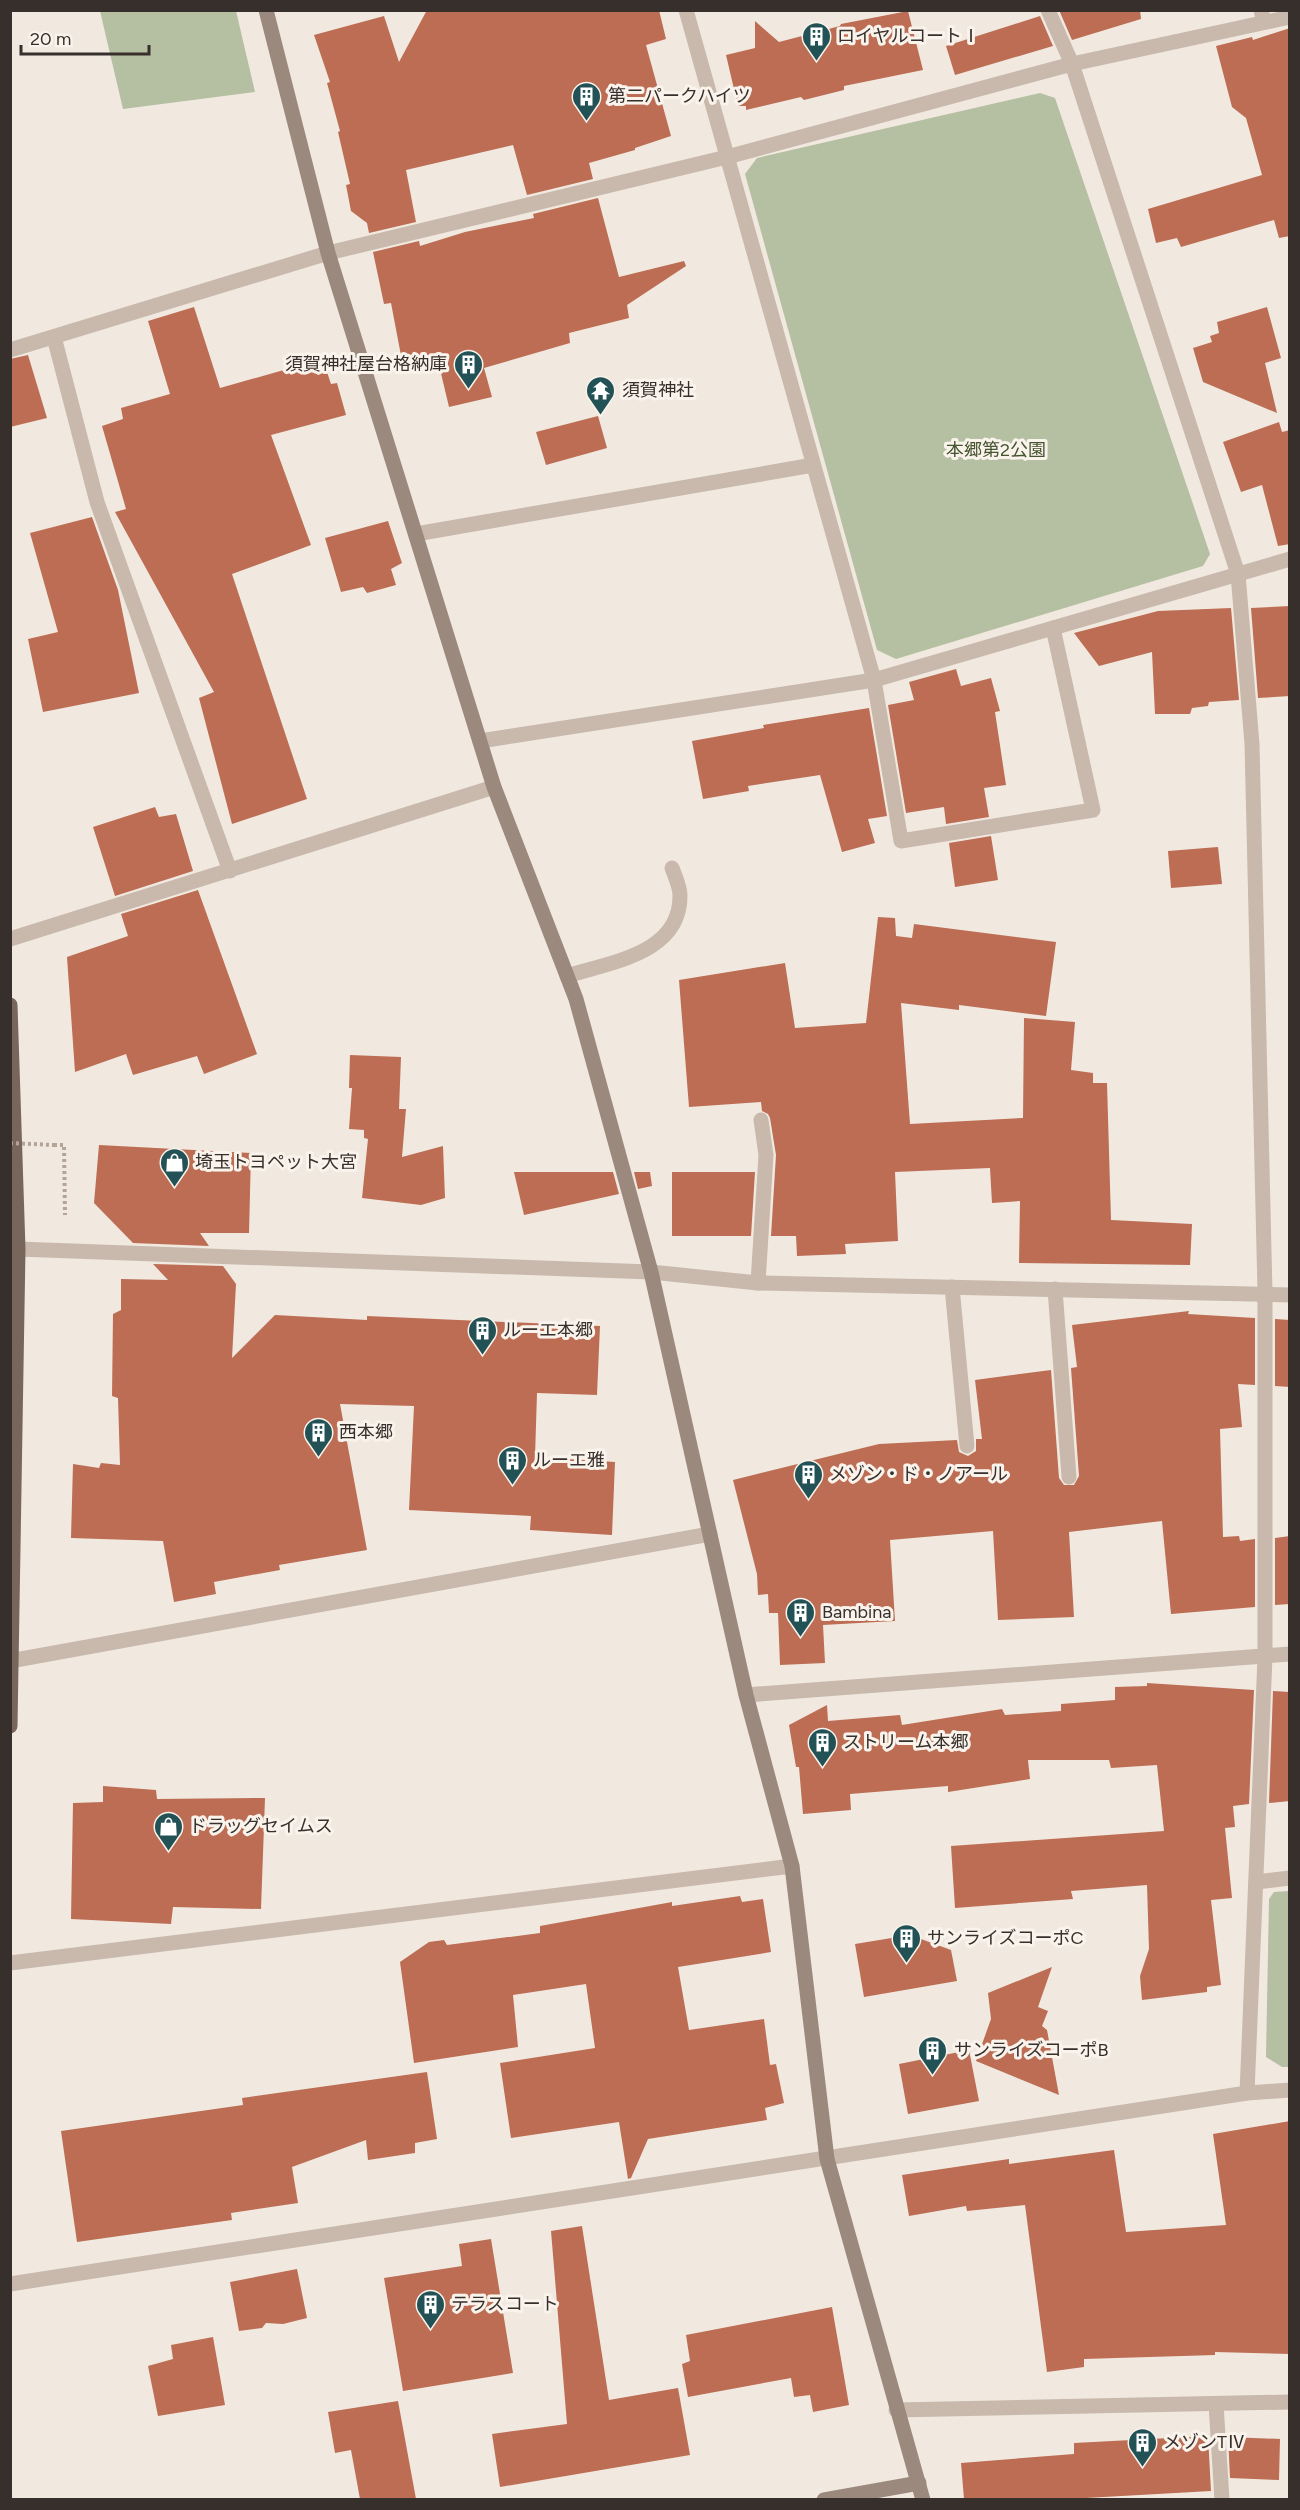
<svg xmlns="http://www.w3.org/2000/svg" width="1300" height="2510" viewBox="0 0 1300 2510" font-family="Figtree,'Noto Sans JP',sans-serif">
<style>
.green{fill:#b5bfa1}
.building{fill:#bc6d53}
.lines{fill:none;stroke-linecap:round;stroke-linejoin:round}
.path{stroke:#b4a497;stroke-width:4;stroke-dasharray:3 3;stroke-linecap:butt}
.lane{stroke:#c8b9ac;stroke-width:15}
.street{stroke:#c8b9ac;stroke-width:15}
.secondary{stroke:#9c897e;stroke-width:15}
.primary{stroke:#78665d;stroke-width:15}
.path-bridge{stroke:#b4a497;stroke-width:4;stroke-dasharray:3 3;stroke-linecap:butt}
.labels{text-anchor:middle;stroke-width:6;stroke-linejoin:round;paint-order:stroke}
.poi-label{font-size:18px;fill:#372f2b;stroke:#f9f3ec;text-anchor:start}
.park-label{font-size:18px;fill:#475430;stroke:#f9f3ec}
</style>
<rect width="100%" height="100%" fill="#f1e9e0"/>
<g class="green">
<path d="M 100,11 L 236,11 L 255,92 L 123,109 Z"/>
<path d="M 1040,93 L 1055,98 L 1210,554 L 1203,566 L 896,659 L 877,650 L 745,174 L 757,158 Z"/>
<path d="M 1289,1891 L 1290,2067 L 1282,2067 L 1266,2057 L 1269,1899 L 1274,1892 Z"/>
</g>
<g class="building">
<path d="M 427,10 L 659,10 L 666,39 L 646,45 L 671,136 L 635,148 L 635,150 L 589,163 L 593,179 L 527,195 L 513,145 L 406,170 L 416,222 L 369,233 L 367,223 L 351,211 L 346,185 L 350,184 L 338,132 L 340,131 L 327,83 L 330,82 L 314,35 L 384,16 L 399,62 Z"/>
<path d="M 1059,10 L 1140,10 L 1141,19 L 1072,40 Z"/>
<path d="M 908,11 L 923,70 L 844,86 L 844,90 L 804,100 L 801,97 L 746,110 L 746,106 L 738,106 L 726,55 L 755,48 L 755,21 L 779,42 L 840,26 L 841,24 Z"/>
<path d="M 1040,16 L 1053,46 L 955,75 L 946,46 Z"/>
<path d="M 1290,28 L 1290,236 L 1279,238 L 1274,220 L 1181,247 L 1177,238 L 1156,243 L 1148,209 L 1262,175 L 1246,118 L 1232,107 L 1216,46 L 1252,37 L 1253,40 Z"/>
<path d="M 598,198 L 619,277 L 684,261 L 686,266 L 627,305 L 629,318 L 569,333 L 570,343 L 484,368 L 492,397 L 449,407 L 439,365 L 430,368 L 430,363 L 403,366 L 391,303 L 384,304 L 373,252 L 419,241 L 420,246 L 465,232 L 534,218 L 533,214 Z"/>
<path d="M 194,307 L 220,388 L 312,362 L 316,371 L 326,369 L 331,384 L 337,383 L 346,415 L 271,435 L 311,545 L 232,574 L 307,799 L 232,824 L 199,698 L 214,692 L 115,512 L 126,509 L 102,426 L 123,419 L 121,408 L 170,394 L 148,321 Z"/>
<path d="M 1267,307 L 1281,358 L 1265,363 L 1277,413 L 1203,382 L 1193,348 L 1212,342 L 1210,336 L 1219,333 L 1217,322 Z"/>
<path d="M 28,355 L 47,418 L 10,427 L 10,359 Z"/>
<path d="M 598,416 L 607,448 L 546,465 L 536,432 Z"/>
<path d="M 1279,422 L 1282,432 L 1290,430 L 1290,544 L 1278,546 L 1262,485 L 1241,492 L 1223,442 Z"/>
<path d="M 92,517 L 118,590 L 139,693 L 43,712 L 28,639 L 58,632 L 30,533 Z"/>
<path d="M 388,521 L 402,563 L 391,569 L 396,585 L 367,593 L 363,587 L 341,592 L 325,538 Z"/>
<path d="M 1290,606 L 1290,696 L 1258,698 L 1251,608 Z"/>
<path d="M 1231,608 L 1239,700 L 1209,702 L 1208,706 L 1192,708 L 1190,714 L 1155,714 L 1152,652 L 1099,666 L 1074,633 L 1158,611 Z"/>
<path d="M 956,669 L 961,686 L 991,678 L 1000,711 L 995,712 L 1006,785 L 984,788 L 989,817 L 946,824 L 944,807 L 906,813 L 888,705 L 914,700 L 909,682 Z"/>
<path d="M 869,708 L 887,816 L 868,819 L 875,843 L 842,852 L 820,775 L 748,786 L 749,791 L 703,799 L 692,741 L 764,728 L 763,725 Z"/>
<path d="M 155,807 L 159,817 L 176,814 L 193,871 L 115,896 L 93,827 Z"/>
<path d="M 991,836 L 998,880 L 955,887 L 949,843 Z"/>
<path d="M 1218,847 L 1222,884 L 1171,888 L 1168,851 Z"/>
<path d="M 198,890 L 257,1054 L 204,1074 L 197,1056 L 133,1075 L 126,1054 L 75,1072 L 67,957 L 128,936 L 121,914 Z"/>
<path d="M 878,917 L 895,918 L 896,936 L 912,938 L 914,924 L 1056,942 L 1046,1016 L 959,1005 L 959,1010 L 901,1003 L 910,1124 L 1023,1118 L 1024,1018 L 1075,1022 L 1071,1070 L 1093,1073 L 1093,1083 L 1107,1083 L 1111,1220 L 1192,1224 L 1190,1265 L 1019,1263 L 1020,1201 L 992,1203 L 990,1168 L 895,1172 L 898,1241 L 845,1244 L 846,1254 L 797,1256 L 796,1236 L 771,1236 L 776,1155 L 770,1118 L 768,1114 L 762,1111 L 761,1102 L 689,1107 L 679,980 L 785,963 L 795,1028 L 866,1023 Z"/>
<path d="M 350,1055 L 401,1057 L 399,1109 L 406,1109 L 402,1157 L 443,1146 L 445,1198 L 421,1205 L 362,1198 L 368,1139 L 364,1138 L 364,1130 L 349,1129 L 352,1088 L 349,1088 Z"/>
<path d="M 99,1145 L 251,1153 L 249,1233 L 200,1233 L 209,1246 L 133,1243 L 94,1203 Z"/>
<path d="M 514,1172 L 613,1172 L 619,1194 L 524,1215 Z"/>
<path d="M 634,1172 L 650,1172 L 652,1186 L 638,1189 Z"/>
<path d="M 672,1172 L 755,1172 L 751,1236 L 672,1236 Z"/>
<path d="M 153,1264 L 223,1266 L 236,1284 L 232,1358 L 275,1315 L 367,1320 L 367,1316 L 600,1326 L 597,1395 L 537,1393 L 535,1457 L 615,1462 L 612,1535 L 530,1530 L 531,1516 L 409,1510 L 414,1406 L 340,1404 L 367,1550 L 279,1565 L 280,1570 L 214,1582 L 216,1594 L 174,1602 L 163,1541 L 71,1538 L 73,1464 L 99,1468 L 101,1463 L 120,1465 L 118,1398 L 112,1396 L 113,1314 L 121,1310 L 121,1279 L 168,1280 Z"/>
<path d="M 1189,1311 L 1188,1314 L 1255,1318 L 1255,1385 L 1238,1384 L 1242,1427 L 1220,1429 L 1223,1537 L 1239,1536 L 1240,1541 L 1255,1539 L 1255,1607 L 1171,1614 L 1162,1521 L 1069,1532 L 1074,1617 L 998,1620 L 993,1531 L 890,1540 L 895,1621 L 823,1625 L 825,1663 L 780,1665 L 778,1613 L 769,1613 L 768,1594 L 758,1595 L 757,1574 L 733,1480 L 879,1444 L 957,1440 L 959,1452 L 968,1456 L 976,1451 L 976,1439 L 982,1439 L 975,1380 L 1051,1370 L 1059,1478 L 1064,1485 L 1074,1485 L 1079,1476 L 1071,1368 L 1077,1367 L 1072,1325 Z"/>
<path d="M 1275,1319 L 1290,1320 L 1290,1387 L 1275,1386 Z"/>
<path d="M 1290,1536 L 1290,1604 L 1275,1605 L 1275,1538 Z"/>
<path d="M 1147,1683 L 1254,1690 L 1249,1804 L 1233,1806 L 1235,1827 L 1225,1828 L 1232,1898 L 1211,1900 L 1221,1985 L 1207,1987 L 1207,1992 L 1142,2000 L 1140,1976 L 1149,1949 L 1147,1885 L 1071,1891 L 1073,1899 L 955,1908 L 951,1846 L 1164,1831 L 1157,1765 L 1111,1768 L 1109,1760 L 1028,1760 L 1030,1779 L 948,1792 L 948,1786 L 850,1794 L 851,1810 L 803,1814 L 799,1767 L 796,1767 L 789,1725 L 827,1705 L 828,1721 L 900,1715 L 902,1725 L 1002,1709 L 1005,1715 L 1061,1711 L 1061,1704 L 1115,1700 L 1115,1687 L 1147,1686 Z"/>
<path d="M 1273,1691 L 1290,1692 L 1290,1801 L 1269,1803 Z"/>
<path d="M 103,1786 L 156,1790 L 157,1799 L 265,1798 L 261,1909 L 173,1907 L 171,1924 L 71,1919 L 73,1803 L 103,1802 Z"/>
<path d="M 740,1896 L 742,1902 L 763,1899 L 771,1952 L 678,1967 L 689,2030 L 764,2019 L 770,2065 L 776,2064 L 784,2103 L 765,2108 L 767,2120 L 648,2139 L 631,2178 L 628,2179 L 619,2122 L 511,2138 L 500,2063 L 595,2048 L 586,1984 L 513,1995 L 518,2047 L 414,2063 L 400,1962 L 429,1942 L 444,1940 L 447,1945 L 540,1933 L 540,1926 L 672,1902 L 672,1906 Z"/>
<path d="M 910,1935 L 951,1950 L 957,1981 L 864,1997 L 855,1944 Z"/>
<path d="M 1052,1967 L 1038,2007 L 1048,2011 L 1042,2026 L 1047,2030 L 1059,2095 L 976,2061 L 991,2019 L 988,1993 Z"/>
<path d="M 969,2050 L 979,2101 L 908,2114 L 899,2064 Z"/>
<path d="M 427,2072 L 437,2139 L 415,2143 L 415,2153 L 368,2160 L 366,2140 L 292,2167 L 298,2203 L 231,2213 L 232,2220 L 77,2242 L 61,2131 L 243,2105 L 242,2098 Z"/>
<path d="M 1290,2121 L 1290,2354 L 1215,2352 L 1215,2355 L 1084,2359 L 1084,2367 L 1047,2372 L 1025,2205 L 967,2211 L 966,2206 L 909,2216 L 902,2175 L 1009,2159 L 1009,2164 L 1114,2150 L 1126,2232 L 1226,2225 L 1213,2134 Z"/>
<path d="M 582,2226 L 609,2400 L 678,2388 L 690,2455 L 500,2487 L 492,2434 L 567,2424 L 551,2231 Z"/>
<path d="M 491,2239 L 513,2373 L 403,2391 L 384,2278 L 462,2266 L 459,2244 Z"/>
<path d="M 297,2269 L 307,2318 L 283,2324 L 266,2323 L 262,2328 L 239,2331 L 230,2282 Z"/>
<path d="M 832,2307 L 849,2405 L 813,2412 L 810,2395 L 794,2397 L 791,2378 L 688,2397 L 682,2364 L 690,2361 L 686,2335 Z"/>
<path d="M 213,2337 L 225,2405 L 158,2416 L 148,2366 L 173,2359 L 171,2345 Z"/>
<path d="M 398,2401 L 416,2499 L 360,2499 L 351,2450 L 335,2453 L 328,2412 Z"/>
<path d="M 1208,2436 L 1211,2491 L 1068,2499 L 964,2499 L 961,2463 L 1074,2454 L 1074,2443 Z"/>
<path d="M 1228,2437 L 1280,2439 L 1279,2480 L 1230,2478 Z"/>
</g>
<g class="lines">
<path class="path" d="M 54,1145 L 64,1145 L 65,1215"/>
<g class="lane">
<path d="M 1261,10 L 1264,22"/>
<path d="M 54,337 L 97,502 L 230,871"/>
<path d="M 10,350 L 328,253"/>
<path d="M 874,680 L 901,841 L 1093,810 L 1053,628"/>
<path d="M 567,976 C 610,962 681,954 680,895 C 680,887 675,876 672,868"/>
<path d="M 758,1283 L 766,1155 L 761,1120"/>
<path d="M 952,1287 L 967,1446"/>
<path d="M 1055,1289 L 1069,1477"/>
</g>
<g class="street">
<path d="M 686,10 L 874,680"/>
<path d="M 1048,10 L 1072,64 L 1238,574 L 1252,744 L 1265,1293 L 1265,1657 L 1247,2093"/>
<path d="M 328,253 L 727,157 L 1072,64 L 1290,17"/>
<path d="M 416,534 L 813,465"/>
<path d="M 480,741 L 874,680 L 1290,559"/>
<path d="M 10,939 L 494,787"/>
<path d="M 10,1250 L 18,1249 L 651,1272 L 758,1283 L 1290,1295"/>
<path d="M 10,1661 L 710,1534"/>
<path d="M 746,1695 L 1290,1654"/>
<path d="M 1256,1882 L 1290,1878"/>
<path d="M 10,1963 L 792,1866"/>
<path d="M 10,2284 L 1247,2093 L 1290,2090"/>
<path d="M 1216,2404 L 1222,2500"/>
<path d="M 896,2410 L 1290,2402"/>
</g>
<g class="secondary">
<path d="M 266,10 L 328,253 L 494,787 L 576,999 L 651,1272 L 746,1695 L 792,1866 L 827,2159 L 923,2500"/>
<path d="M 824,2500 L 919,2483"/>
</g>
<path class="primary" d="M 10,1005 L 18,1249 L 10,1726"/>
<path class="path-bridge" d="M 10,1143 L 54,1145"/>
</g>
<defs>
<symbol id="building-pin" viewBox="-11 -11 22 30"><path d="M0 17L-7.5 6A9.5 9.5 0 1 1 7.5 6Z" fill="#235256" stroke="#f9f3ec"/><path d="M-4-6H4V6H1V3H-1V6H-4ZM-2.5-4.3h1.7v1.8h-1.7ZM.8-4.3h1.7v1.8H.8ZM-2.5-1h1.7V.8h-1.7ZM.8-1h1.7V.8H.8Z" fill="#fff"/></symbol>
<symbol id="temple-pin" viewBox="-11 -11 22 30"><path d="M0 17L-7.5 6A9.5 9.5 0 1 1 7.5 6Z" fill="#235256" stroke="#f9f3ec"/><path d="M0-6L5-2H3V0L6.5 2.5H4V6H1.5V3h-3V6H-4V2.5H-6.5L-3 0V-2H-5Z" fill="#fff"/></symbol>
<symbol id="shop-pin" viewBox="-11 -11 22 30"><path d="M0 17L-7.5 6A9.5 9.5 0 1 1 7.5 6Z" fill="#235256" stroke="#f9f3ec"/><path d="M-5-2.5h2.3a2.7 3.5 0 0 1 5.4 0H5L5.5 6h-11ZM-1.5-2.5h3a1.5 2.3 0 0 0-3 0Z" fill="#fff"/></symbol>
</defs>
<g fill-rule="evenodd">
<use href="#building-pin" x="800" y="20" width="33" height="45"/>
<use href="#building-pin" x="570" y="80" width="33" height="45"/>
<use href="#building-pin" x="452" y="348" width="33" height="45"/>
<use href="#temple-pin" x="584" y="374" width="33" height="45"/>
<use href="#shop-pin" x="158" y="1146" width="33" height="45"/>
<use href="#building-pin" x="466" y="1314" width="33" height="45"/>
<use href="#building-pin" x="302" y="1416" width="33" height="45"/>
<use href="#building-pin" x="496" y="1444" width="33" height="45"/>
<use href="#building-pin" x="792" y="1458" width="33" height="45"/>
<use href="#building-pin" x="784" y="1596" width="33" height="45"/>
<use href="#building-pin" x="806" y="1726" width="33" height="45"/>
<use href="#shop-pin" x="152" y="1810" width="33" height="45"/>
<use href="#building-pin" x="890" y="1922" width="33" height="45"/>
<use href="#building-pin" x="916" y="2034" width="33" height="45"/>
<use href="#building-pin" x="414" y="2288" width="33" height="45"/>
<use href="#building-pin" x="1126" y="2426" width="33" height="45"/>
</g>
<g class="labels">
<g class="poi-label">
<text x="837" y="42">ロイヤルコートⅠ</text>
<text x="608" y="102">第二パークハイツ</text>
<text x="447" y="370" text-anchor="end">須賀神社屋台格納庫</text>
<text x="622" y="396">須賀神社</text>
<text x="195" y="1168">埼玉トヨペット大宮</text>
<text x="503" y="1336">ルーエ本郷</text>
<text x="339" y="1438">西本郷</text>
<text x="533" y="1466">ルーエ雅</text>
<text x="829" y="1480">メゾン・ド・ノアール</text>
<text x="822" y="1618">Bambina</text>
<text x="843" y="1748">ストリーム本郷</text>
<text x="189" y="1832">ドラッグセイムス</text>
<text x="927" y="1944">サンライズコーポC</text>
<text x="954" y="2056">サンライズコーポB</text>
<text x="451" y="2310">テラスコート</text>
<text x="1163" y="2448">メゾンTⅣ</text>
</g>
<g class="park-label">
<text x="996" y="456">本郷第2公園</text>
</g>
</g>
<rect width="1300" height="2510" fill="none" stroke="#372f2b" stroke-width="24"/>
<path d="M21 45v9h128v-9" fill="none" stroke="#372f2b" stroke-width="3"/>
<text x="30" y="45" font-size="18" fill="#372f2b" stroke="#f9f3ec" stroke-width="4.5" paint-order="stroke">20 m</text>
</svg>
